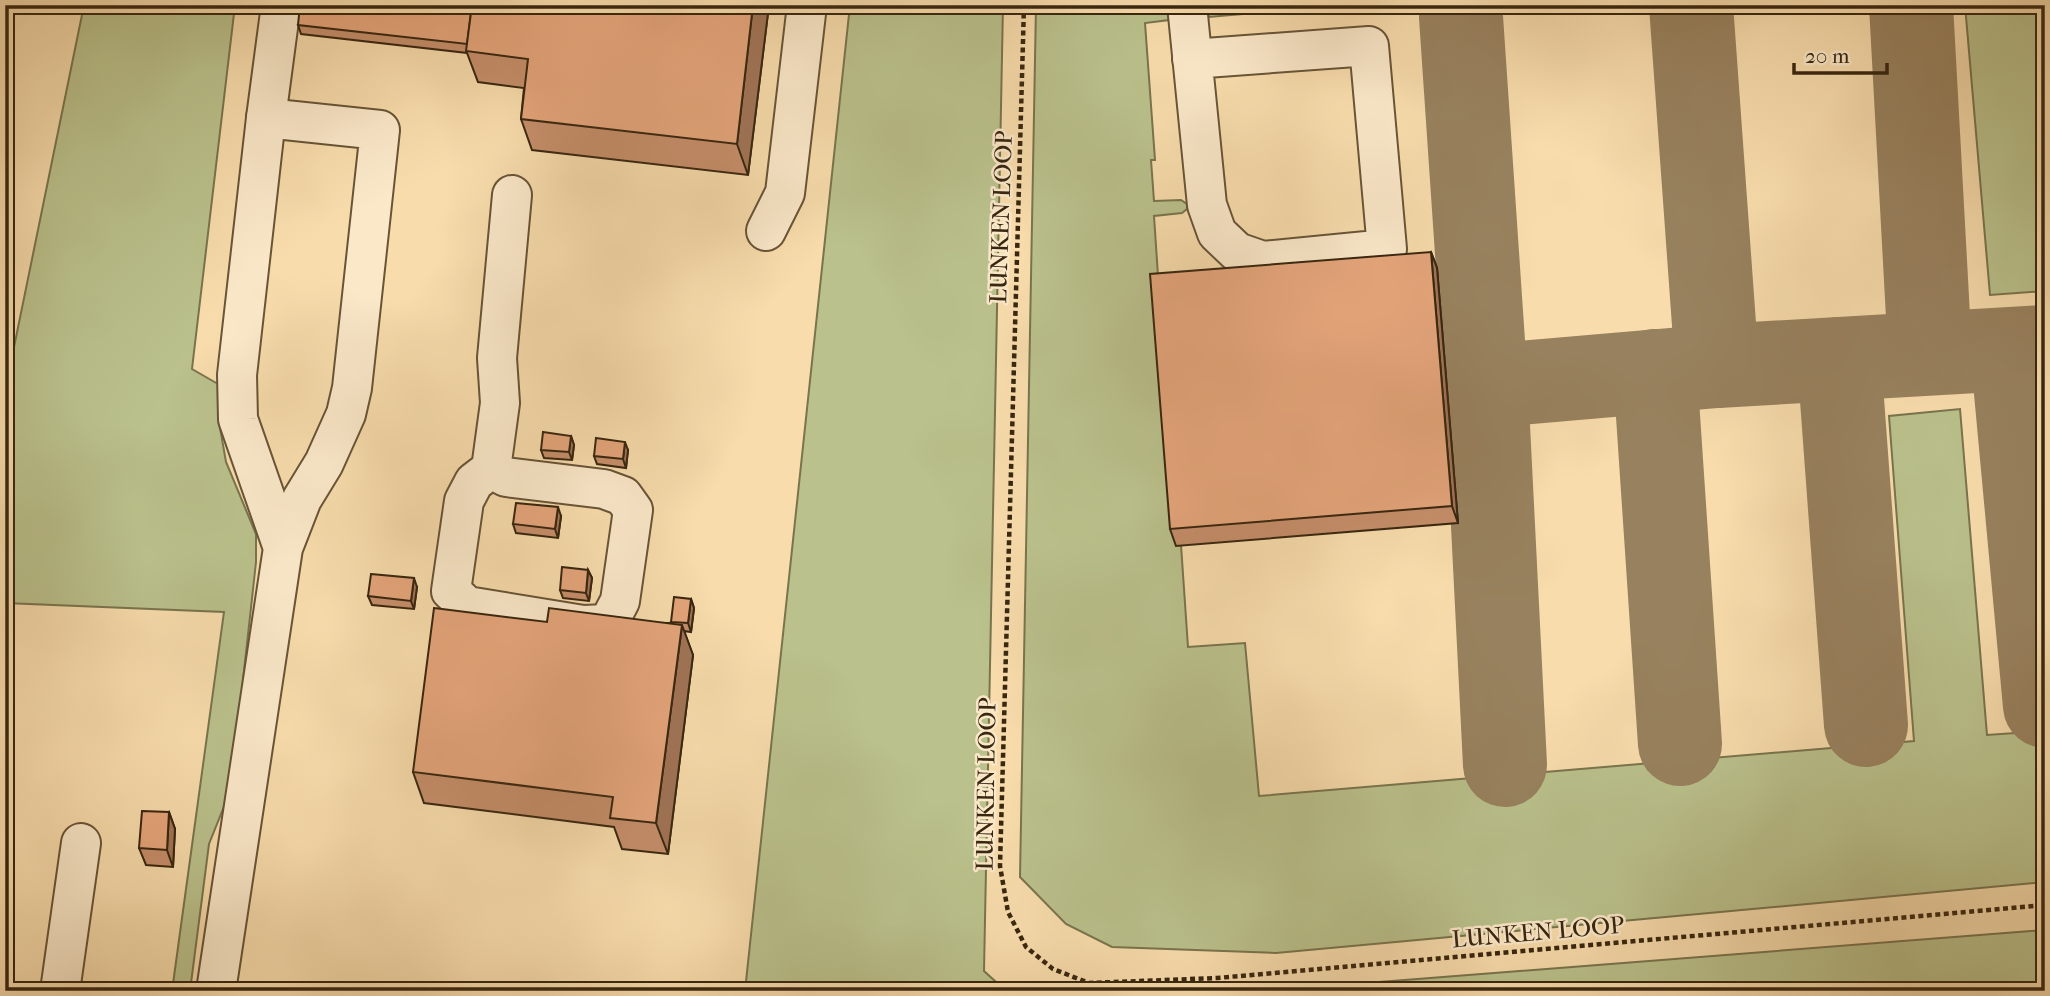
<svg xmlns="http://www.w3.org/2000/svg" width="2050" height="996" viewBox="0 0 2050 996" font-family="'IM FELL French Canon',serif">
<style>
.green{fill:#bac18c;stroke:#79744e;stroke-width:2}
.lines{fill:none;stroke-linecap:round;stroke-linejoin:round}
.taxiway{stroke:#98815e;stroke-width:84}
.minor-casing{stroke:#685437;stroke-width:42}
.path{stroke:#382610;stroke-width:4.5;stroke-dasharray:5 3.5;stroke-linecap:butt}
.minor{stroke:#fae8c9;stroke-width:38}
.wall{fill:#c58e6a;stroke:#382610;stroke-width:2}
.shaded-wall{fill:#a07456;stroke:#382610;stroke-width:2}
.building{fill:#e5a57b;stroke:#382610;stroke-width:2}
.labels{text-anchor:middle;stroke-width:5;stroke-linejoin:round;paint-order:stroke}
.street-label{font-size:24px;fill:#382610;stroke:#fae8c9}
</style>
<rect width="100%" height="100%" fill="#f8dcac"/>
<filter id="stains"><feTurbulence type="fractalNoise" baseFrequency=".00286" numOctaves="4"/><feColorMatrix values="0 0 0 0 .2 0 0 0 0 .09 0 0 0 0 .02 0 0 0 .5 -.17"/></filter>
<radialGradient id="worn" r=".72"><stop offset=".6" stop-color="#630" stop-opacity="0"/><stop offset="1" stop-color="#630" stop-opacity=".3"/></radialGradient>
<g class="green">
<path d="M 84,5 L 235,5 L 192,369 L 218,384 L 219,422 L 226,462 L 256,534 L 256,562 L 231,789 L 209,844 L 190,991 L 172,991 L 224,612 L 5,603 L 5,391 Z"/>
<path d="M 850,5 L 1003,5 L 984,971 L 1006,991 L 745,991 Z"/>
<path d="M 1036,5 L 1168,5 L 1169,20 L 1145,23 L 1155,160 L 1151,160 L 1154,201 L 1181,200 L 1187,204 L 1187,209 L 1182,213 L 1154,216 L 1176,545 L 1181,545 L 1188,647 L 1245,643 L 1259,796 L 1914,741 L 1889,416 L 1960,409 L 1987,735 L 2045,731 L 2045,882 L 1276,953 L 1112,947 L 1066,924 L 1020,877 Z"/>
<path d="M 1206,5 L 1347,5 L 1209,17 Z"/>
<path d="M 1965,5 L 2045,5 L 2045,291 L 1990,295 Z"/>
<path d="M 2045,930 L 2045,991 L 1264,991 Z"/>
</g>
<g class="lines">
<g class="taxiway">
<path d="M 1691,5 L 1717,366"/>
<path d="M 1911,5 L 1930,353"/>
<path d="M 1461,17 L 1486,386 L 1505,765"/>
<path d="M 2012,349 L 2045,706"/>
<path d="M 1839,359 L 1866,725"/>
<path d="M 1655,371 L 1680,744"/>
<path d="M 1486,386 L 1717,366 L 2045,347"/>
</g>
<defs>
<g id="minor">
<path d="M 1187,5 L 1207,205 L 1217,233 L 1237,252 L 1263,261 L 1387,249 L 1369,46 L 1192,59"/>
<path d="M 266,118 L 281,5"/>
<path d="M 766,231 L 785,193 L 807,5"/>
<path d="M 491,469 L 506,477 L 604,489 L 623,496 L 633,510 L 620,601 L 608,624 L 583,625 L 467,606 L 451,591 L 464,501 L 474,482 L 491,469 L 500,403 L 497,358 L 512,195"/>
<path d="M 60,991 L 81,843"/>
<path d="M 216,991 L 283,548 L 302,499 L 324,463 L 346,414 L 352,388 L 380,130 L 266,118 L 237,375 L 238,419 L 283,548"/>
</g>
</defs>
<use href="#minor" class="minor-casing"/>
<path class="path" d="M 1024,5 L 1000,866 L 1008,912 L 1026,947 L 1053,969 L 1089,983 L 1217,978 L 2045,905"/>
<use href="#minor" class="minor"/>
</g>
<g class="wall">
<path d="M 769,5 L 748,175 L 532,150 L 521,119 L 524,88 L 478,82 L 467,53 L 301,34 L 298,25 Z"/>
<path d="M 1431,252 L 1437,268 L 1458,523 L 1176,546 L 1170,529 Z"/>
<path d="M 571,436 L 574,445 L 572,460 L 544,458 L 541,450 Z"/>
<path d="M 628,450 L 626,468 L 597,464 L 594,456 Z"/>
<path d="M 561,516 L 558,538 L 516,533 L 513,524 Z"/>
<path d="M 588,570 L 592,578 L 589,601 L 563,598 L 560,590 Z"/>
<path d="M 417,587 L 414,609 L 372,605 L 368,596 Z"/>
<path d="M 691,599 L 694,608 L 691,632 L 684,631 L 693,655 L 668,854 L 622,849 L 614,827 L 424,803 L 413,772 L 547,622 L 672,623 L 671,622 Z"/>
<path d="M 169,812 L 175,829 L 173,867 L 146,865 L 139,848 Z"/>
</g>
<g class="shaded-wall">
<path d="M 753,5 L 769,5 L 748,175 L 737,144 Z"/>
<path d="M 1431,252 L 1437,268 L 1458,523 L 1452,506 Z"/>
<path d="M 571,436 L 574,445 L 572,460 L 569,452 Z"/>
<path d="M 625,442 L 628,450 L 626,468 L 623,459 Z"/>
<path d="M 558,507 L 561,516 L 558,538 L 555,529 Z"/>
<path d="M 588,570 L 592,578 L 589,601 L 586,593 Z"/>
<path d="M 414,578 L 417,587 L 414,609 L 411,601 Z"/>
<path d="M 691,599 L 694,608 L 691,632 L 688,623 Z"/>
<path d="M 682,625 L 693,655 L 668,854 L 656,823 Z"/>
<path d="M 169,812 L 175,829 L 173,867 L 167,850 Z"/>
</g>
<g class="building">
<path d="M 300,5 L 472,5 L 467,44 L 298,25 Z"/>
<path d="M 472,5 L 753,5 L 737,144 L 521,119 L 528,59 L 466,51 Z"/>
<path d="M 1431,252 L 1452,506 L 1170,529 L 1150,274 Z"/>
<path d="M 543,432 L 571,436 L 569,452 L 541,450 Z"/>
<path d="M 596,438 L 625,442 L 623,459 L 594,456 Z"/>
<path d="M 516,503 L 558,507 L 555,529 L 513,524 Z"/>
<path d="M 562,567 L 588,570 L 586,593 L 560,590 Z"/>
<path d="M 371,574 L 414,578 L 411,601 L 368,596 Z"/>
<path d="M 674,597 L 691,599 L 688,623 L 671,622 Z"/>
<path d="M 434,608 L 547,622 L 549,608 L 682,625 L 656,823 L 610,818 L 613,797 L 413,772 Z"/>
<path d="M 142,811 L 169,812 L 167,850 L 139,848 Z"/>
</g>
<g class="labels">
<g class="street-label">
<text transform="translate(1001 217) rotate(-88)" y="8">LUNKEN LOOP</text>
<text transform="translate(986 784) rotate(-89)" y="8">LUNKEN LOOP</text>
<text transform="translate(1538 932) rotate(-5)" y="8">LUNKEN LOOP</text>
</g>
</g>
<rect width="2050" height="996" fill="none" stroke="#f8dcac" stroke-width="28"/>
<rect x="7" y="7" width="2036" height="982" fill="none" stroke="#382610" stroke-width="3.5"/>
<rect x="14" y="14" width="2022" height="968" fill="none" stroke="#382610" stroke-width="2"/>
<path d="M1794 63v10h93v-10" fill="none" stroke="#382610" stroke-width="3.5"/>
<text x="1805" y="63" font-size="21" fill="#382610" stroke="#fae8c9" stroke-width="5" paint-order="stroke">20 m</text>
<rect width="100%" height="100%" filter="url(#stains)"/>
<rect width="100%" height="100%" fill="url(#worn)"/>
</svg>
